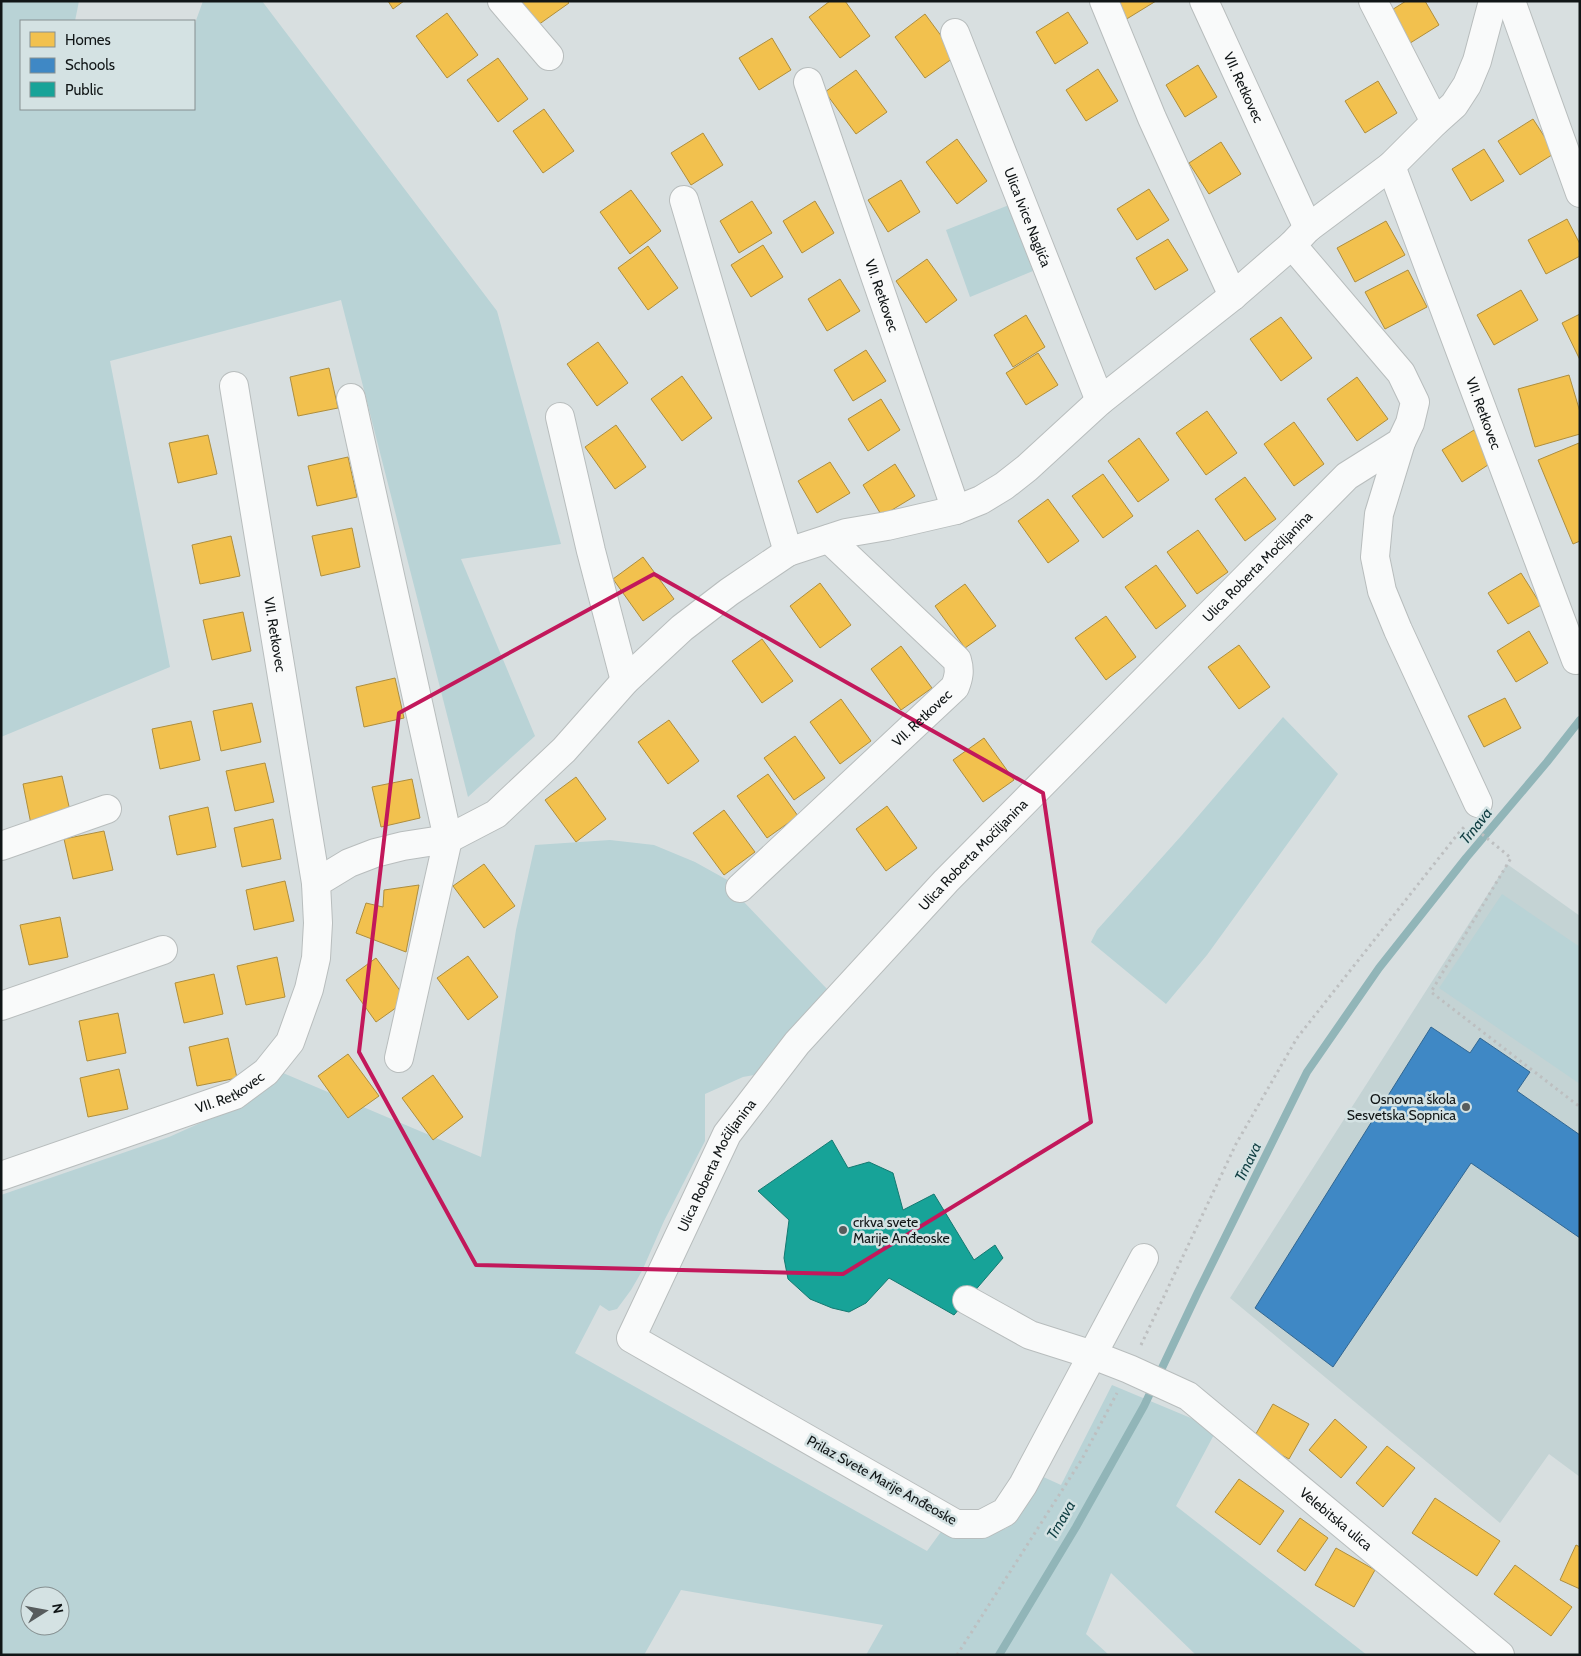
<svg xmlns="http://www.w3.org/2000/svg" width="1581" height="1656" viewBox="0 0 1581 1656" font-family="Cabin,sans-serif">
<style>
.built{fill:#c4d3d4}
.green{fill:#b9d3d6;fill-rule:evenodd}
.homes{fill:#f2c14e;stroke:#ae8e3e}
.schools{fill:#3f88c5;stroke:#316691}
.public{fill:#17a398;stroke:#157971}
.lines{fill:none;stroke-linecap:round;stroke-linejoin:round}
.stream{stroke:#91b5b8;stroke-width:8}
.minor-casing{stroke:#b8bdbd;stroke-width:30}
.path{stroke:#bdbfc0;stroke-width:3;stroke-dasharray:2.5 4;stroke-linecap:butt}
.minor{stroke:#f9fafa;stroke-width:28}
.marked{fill:none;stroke:#c2185b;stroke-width:4;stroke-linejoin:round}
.poi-dot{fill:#575c5d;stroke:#d4e2e3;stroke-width:2}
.labels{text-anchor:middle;stroke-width:5;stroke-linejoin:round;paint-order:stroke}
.street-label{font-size:14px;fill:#111617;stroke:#d4e2e3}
.poi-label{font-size:14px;fill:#111617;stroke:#d4e2e3;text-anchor:end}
.water-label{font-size:15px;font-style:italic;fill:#0e3d41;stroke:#d4e2e3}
</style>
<rect width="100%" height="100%" fill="#d8dfe0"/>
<path class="built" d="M 1507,864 L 1580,916 L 1580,1477 L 1549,1454 L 1500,1523 L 1230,1298 Z"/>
<g class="green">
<path d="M 1,1 L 79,1 L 75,21 L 21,21 L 21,109 L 194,109 L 194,26 L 203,1 L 262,1 L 497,311 L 561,544 L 461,559 L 535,736 L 468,797 L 341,300 L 110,361 L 170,667 L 1,737 Z"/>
<path d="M 1009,205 L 1033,271 L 970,297 L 946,230 Z"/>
<path d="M 1283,717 L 1338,774 L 1207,955 L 1166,1004 L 1091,942 L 1097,930 L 1182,835 Z"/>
<path d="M 610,840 L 654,845 L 695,862 L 731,882 L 743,901 L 827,989 L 769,1062 L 754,1075 L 743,1077 L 705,1094 L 705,1141 L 664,1221 L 642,1271 L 631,1290 L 617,1309 L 609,1311 L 600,1305 L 575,1353 L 927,1551 L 943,1529 L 983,1537 L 1007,1528 L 1020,1513 L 1039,1475 L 1061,1485 L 1112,1385 L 1217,1429 L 1176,1506 L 1367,1655 L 1196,1655 L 1111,1573 L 1086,1634 L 1109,1655 L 866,1655 L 883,1625 L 681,1590 L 644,1655 L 1,1655 L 1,1195 L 169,1137 L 245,1103 L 283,1073 L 481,1157 L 516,930 L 535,845 ZM 30,1596 L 60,1596 L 60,1626 L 30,1626 Z"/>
<path d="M 1502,894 L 1580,947 L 1580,1084 L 1439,988 Z"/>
</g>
<g class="homes">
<path d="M 388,1 L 404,1 L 393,9 Z"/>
<path d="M 521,1 L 567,1 L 569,3 L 538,25 Z"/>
<path d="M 830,1 L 845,1 L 870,36 L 840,58 L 809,17 Z"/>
<path d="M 1114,1 L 1156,1 L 1125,20 Z"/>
<path d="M 1406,1 L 1425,1 L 1439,25 L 1407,45 L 1387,13 Z"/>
<path d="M 1068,12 L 1088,43 L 1055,64 L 1036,32 Z"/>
<path d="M 447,13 L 478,55 L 447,78 L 416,36 Z"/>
<path d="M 925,14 L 956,56 L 925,78 L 895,37 Z"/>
<path d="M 772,38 L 791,70 L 759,90 L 739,58 Z"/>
<path d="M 498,58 L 528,99 L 498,122 L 467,80 Z"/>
<path d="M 1198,65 L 1217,97 L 1185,117 L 1166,85 Z"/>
<path d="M 1098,69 L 1118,101 L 1086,121 L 1066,90 Z"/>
<path d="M 856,70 L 887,112 L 856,134 L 825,92 Z"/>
<path d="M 1378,81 L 1397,113 L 1365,133 L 1345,101 Z"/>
<path d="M 544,109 L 574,151 L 543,173 L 513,131 Z"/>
<path d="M 1533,119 L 1555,153 L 1520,175 L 1498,141 Z"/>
<path d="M 703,133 L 723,165 L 691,185 L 671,153 Z"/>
<path d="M 957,139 L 987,181 L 957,204 L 926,162 Z"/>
<path d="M 1221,142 L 1241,174 L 1209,194 L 1189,163 Z"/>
<path d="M 1484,149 L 1504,181 L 1471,201 L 1452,169 Z"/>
<path d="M 901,180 L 920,212 L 888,232 L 868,200 Z"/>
<path d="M 1149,189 L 1169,220 L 1137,240 L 1117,209 Z"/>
<path d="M 631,190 L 661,231 L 630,254 L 600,212 Z"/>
<path d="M 752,201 L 772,233 L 739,253 L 720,221 Z"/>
<path d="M 815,201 L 834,233 L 802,253 L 783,221 Z"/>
<path d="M 1567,219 L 1580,244 L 1580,256 L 1546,274 L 1528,240 Z"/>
<path d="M 1386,221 L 1405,255 L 1355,282 L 1337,248 Z"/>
<path d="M 1168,239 L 1188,270 L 1155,290 L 1136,258 Z"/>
<path d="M 763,245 L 783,277 L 751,297 L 731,265 Z"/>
<path d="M 648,246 L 678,288 L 648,310 L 618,268 Z"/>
<path d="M 927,259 L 957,300 L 926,323 L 896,281 Z"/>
<path d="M 1408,270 L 1427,307 L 1385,329 L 1365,292 Z"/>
<path d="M 840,279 L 860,311 L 827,331 L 808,299 Z"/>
<path d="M 1521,290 L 1538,320 L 1494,345 L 1477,315 Z"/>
<path d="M 1580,314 L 1580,360 L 1562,323 Z"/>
<path d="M 1026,315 L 1045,347 L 1013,367 L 994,335 Z"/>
<path d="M 1281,317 L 1312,358 L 1281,381 L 1250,339 Z"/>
<path d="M 598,342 L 628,383 L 597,406 L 567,364 Z"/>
<path d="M 866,350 L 886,381 L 853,401 L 834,370 Z"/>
<path d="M 1038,353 L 1058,385 L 1026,405 L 1006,373 Z"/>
<path d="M 329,368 L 338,408 L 298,416 L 290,377 Z"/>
<path d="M 1569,375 L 1580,412 L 1580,434 L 1535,447 L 1518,389 Z"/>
<path d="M 682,376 L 712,418 L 682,441 L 651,399 Z"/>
<path d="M 1357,377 L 1388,419 L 1357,441 L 1327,399 Z"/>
<path d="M 881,399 L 900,430 L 868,451 L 848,419 Z"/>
<path d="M 1207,411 L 1237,453 L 1206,475 L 1176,433 Z"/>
<path d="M 1294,422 L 1324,464 L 1294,486 L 1264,444 Z"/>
<path d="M 616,425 L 646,467 L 615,489 L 585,447 Z"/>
<path d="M 1474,430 L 1494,461 L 1462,482 L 1442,450 Z"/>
<path d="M 208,435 L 217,474 L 178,483 L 169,443 Z"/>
<path d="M 1139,438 L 1169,480 L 1138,502 L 1108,461 Z"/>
<path d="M 1579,443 L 1580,541 L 1573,544 L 1538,460 Z"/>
<path d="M 348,457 L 357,497 L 317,506 L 308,466 Z"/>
<path d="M 830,462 L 850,493 L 817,513 L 798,481 Z"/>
<path d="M 895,464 L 915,496 L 882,516 L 863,485 Z"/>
<path d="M 1103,474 L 1133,516 L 1103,538 L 1072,496 Z"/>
<path d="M 1245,477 L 1276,519 L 1245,541 L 1215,499 Z"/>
<path d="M 1048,499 L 1079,541 L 1048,563 L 1018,521 Z"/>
<path d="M 352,528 L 360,567 L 321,576 L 312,536 Z"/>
<path d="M 1198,530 L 1228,572 L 1197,594 L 1167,552 Z"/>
<path d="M 231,536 L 240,576 L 200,584 L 192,545 Z"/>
<path d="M 643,557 L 674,599 L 643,621 L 613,579 Z"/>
<path d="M 1156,565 L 1186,606 L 1156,629 L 1125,587 Z"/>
<path d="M 1521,573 L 1541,605 L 1508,624 L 1488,593 Z"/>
<path d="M 820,583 L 851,625 L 820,648 L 790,606 Z"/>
<path d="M 965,584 L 996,626 L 965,648 L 935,606 Z"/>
<path d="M 243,612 L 251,651 L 212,660 L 203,620 Z"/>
<path d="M 1106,616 L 1136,657 L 1106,680 L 1075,638 Z"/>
<path d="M 1529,631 L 1548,663 L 1516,682 L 1497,651 Z"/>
<path d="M 762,639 L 793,681 L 762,703 L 732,661 Z"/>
<path d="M 1239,645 L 1270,687 L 1239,709 L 1208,667 Z"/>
<path d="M 901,646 L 932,688 L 901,710 L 871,669 Z"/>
<path d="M 395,678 L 404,718 L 364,727 L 356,687 Z"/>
<path d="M 1505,698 L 1521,728 L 1484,747 L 1468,716 Z"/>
<path d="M 841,699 L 871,741 L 840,764 L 810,722 Z"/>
<path d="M 252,703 L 261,742 L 221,751 L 213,711 Z"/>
<path d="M 669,720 L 699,761 L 668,784 L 638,742 Z"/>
<path d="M 191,721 L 200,760 L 160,769 L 152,729 Z"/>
<path d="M 795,736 L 825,778 L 794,800 L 764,758 Z"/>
<path d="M 984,738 L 1014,780 L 983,802 L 953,760 Z"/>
<path d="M 265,763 L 274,802 L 235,811 L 226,771 Z"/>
<path d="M 768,774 L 798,816 L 767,838 L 737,796 Z"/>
<path d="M 62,776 L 71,815 L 31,824 L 23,784 Z"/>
<path d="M 576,777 L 606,819 L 576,842 L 545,800 Z"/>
<path d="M 412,779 L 420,818 L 381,827 L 372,787 Z"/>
<path d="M 887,806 L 917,848 L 886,871 L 856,829 Z"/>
<path d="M 208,807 L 216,847 L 177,855 L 169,816 Z"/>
<path d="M 724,810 L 755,852 L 724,875 L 693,833 Z"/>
<path d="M 273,819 L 281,859 L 242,867 L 234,828 Z"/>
<path d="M 104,831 L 113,870 L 73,879 L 64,839 Z"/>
<path d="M 484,864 L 515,906 L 484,928 L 453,886 Z"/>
<path d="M 285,881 L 294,921 L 254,930 L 246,890 Z"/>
<path d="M 419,885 L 406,952 L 356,933 L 366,903 L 383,907 L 384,890 Z"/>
<path d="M 60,917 L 68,957 L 29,965 L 20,925 Z"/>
<path d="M 468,956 L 498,997 L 468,1020 L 437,978 Z"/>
<path d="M 277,957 L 285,997 L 246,1005 L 237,966 Z"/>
<path d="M 376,958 L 407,1000 L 376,1022 L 346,980 Z"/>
<path d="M 214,974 L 223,1014 L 184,1023 L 175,983 Z"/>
<path d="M 118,1013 L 126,1053 L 87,1061 L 79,1021 Z"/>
<path d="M 228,1038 L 237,1078 L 197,1086 L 189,1047 Z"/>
<path d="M 348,1054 L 379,1096 L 348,1118 L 318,1076 Z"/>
<path d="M 119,1069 L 128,1109 L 88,1117 L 80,1078 Z"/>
<path d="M 433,1075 L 463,1117 L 433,1140 L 402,1098 Z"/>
<path d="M 1273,1404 L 1309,1424 L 1289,1459 L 1253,1439 Z"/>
<path d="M 1335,1419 L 1367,1447 L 1341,1478 L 1309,1450 Z"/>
<path d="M 1387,1446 L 1415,1468 L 1383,1507 L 1356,1483 Z"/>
<path d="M 1239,1479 L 1284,1511 L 1260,1545 L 1215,1512 Z"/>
<path d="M 1435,1498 L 1500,1541 L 1477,1576 L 1412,1533 Z"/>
<path d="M 1300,1518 L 1328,1538 L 1305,1571 L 1277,1551 Z"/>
<path d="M 1576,1545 L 1580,1547 L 1580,1589 L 1560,1580 Z"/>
<path d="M 1336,1548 L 1375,1570 L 1354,1607 L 1315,1585 Z"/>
<path d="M 1515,1565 L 1572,1607 L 1551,1636 L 1494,1594 Z"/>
</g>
<path class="schools" d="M 1431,1027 L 1470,1053 L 1480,1038 L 1530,1072 L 1517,1091 L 1580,1135 L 1580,1238 L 1471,1163 L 1333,1367 L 1255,1308 Z"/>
<path class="public" d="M 832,1140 L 848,1168 L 869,1162 L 893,1173 L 903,1210 L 934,1194 L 974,1260 L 995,1245 L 1003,1258 L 954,1315 L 889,1278 L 866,1303 L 849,1312 L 832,1308 L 810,1299 L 788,1279 L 784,1258 L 789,1220 L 758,1191 Z"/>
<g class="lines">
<path class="stream" d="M 999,1655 L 1076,1527 L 1144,1406 L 1197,1294 L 1307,1072 L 1379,968 L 1466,858 L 1547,762 L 1580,720"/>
<defs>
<g id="minor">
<path d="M 502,1 L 549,56"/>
<path d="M 1104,1 L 1152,118 L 1233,296"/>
<path id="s1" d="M 1204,1 L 1308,228"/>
<path d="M 1373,1 L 1435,122"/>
<path d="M 1511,1 L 1580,193"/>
<path id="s2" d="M 955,33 L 1100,401"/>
<path id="s3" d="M 808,82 L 956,510"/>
<path id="s4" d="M 1391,166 L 1576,660"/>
<path d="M 684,200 L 788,552"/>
<path id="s5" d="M 234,386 L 316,883"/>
<path d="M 351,398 L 448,839 L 399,1058"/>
<path d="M 560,417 L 591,551 L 625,681"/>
<path d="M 1401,442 L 1379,514 L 1375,557 L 1382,591 L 1398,630 L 1478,803"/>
<path d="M 1,846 L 107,809"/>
<path id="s6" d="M 740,888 L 955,687 C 959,677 960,670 957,660 L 829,539"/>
<path d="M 1,1006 L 163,950"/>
<path id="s7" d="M 1,1176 L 235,1095 L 266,1072 L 290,1042 L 309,989 L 316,958 L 318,923 L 316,883 L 349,863 L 375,853 L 403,846 L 448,839 L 496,814 L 564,750 L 625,681 L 682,628 L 729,592 L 788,552 L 846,533 L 887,526 L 956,510 L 981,500 L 1004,486 L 1027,468 L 1100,401 L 1233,296 L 1292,245 L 1308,228 L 1391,166 L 1435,122 L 1454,105 L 1467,85 L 1477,61 L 1493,1"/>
<path id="s8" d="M 1144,1258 L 1023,1485 L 1005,1512 L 982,1524 L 956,1524 L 631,1338 L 727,1134 L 797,1043 L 946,881 L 1347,476 L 1401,442 L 1410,423 L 1415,402 L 1401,373 L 1292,245"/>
<path id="s9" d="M 967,1300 L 1030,1335 L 1093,1355 L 1129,1369 L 1188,1396 L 1500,1655"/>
</g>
</defs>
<use href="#minor" class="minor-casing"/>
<g class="path">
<path d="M 1477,830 L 1511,858 L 1431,992 L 1580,1107"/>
<path d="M 1141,1345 L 1236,1144 L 1297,1038 L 1457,835 L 1466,825"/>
<path d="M 957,1655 L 1082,1459 L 1117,1393"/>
</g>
<use href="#minor" class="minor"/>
</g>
<path class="marked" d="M 654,574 L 1043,793 L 1091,1122 L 843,1274 L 476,1265 L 359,1052 L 399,713 Z"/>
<g class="poi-dot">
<circle cx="1466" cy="1107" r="5"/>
<circle cx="843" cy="1230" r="5"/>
</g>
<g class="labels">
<g class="street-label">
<text dy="5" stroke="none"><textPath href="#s1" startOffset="95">VII. Retkovec</textPath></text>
<text dy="5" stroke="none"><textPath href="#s2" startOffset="198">Ulica Ivice Naglića</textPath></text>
<text dy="5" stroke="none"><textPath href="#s3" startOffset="226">VII. Retkovec</textPath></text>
<text dy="5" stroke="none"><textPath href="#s4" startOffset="264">VII. Retkovec</textPath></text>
<text dy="5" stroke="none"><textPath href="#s8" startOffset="1719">Ulica Roberta Močiljanina</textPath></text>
<text dy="5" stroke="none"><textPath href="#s5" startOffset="252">VII. Retkovec</textPath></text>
<text dy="5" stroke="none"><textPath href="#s6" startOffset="249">VII. Retkovec</textPath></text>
<text dy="5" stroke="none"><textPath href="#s8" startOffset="1314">Ulica Roberta Močiljanina</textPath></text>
<text dy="5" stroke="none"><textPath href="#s7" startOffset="244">VII. Retkovec</textPath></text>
<text dy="5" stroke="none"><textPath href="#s8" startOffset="909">Ulica Roberta Močiljanina</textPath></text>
<text transform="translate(882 1480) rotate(29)" y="5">Prilaz Svete Marije Anđeoske</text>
<text dy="5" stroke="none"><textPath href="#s9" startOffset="434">Velebitska ulica</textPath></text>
</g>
<g class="poi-label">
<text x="1456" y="1104">Osnovna škola<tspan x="1456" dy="16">Sesvetska Sopnica</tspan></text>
<text x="853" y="1227" text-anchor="start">crkva svete<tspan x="853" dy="16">Marije Anđeoske</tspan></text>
</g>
<g class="water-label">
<text transform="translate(1476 826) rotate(-51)" y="5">Trnava</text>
<text transform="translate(1248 1162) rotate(-64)" y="5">Trnava</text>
<text transform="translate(1061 1520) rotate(-60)" y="5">Trnava</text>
</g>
</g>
<rect width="1581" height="1656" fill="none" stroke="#111617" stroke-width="5"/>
<rect x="20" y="20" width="175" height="90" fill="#d4e2e3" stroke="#869091"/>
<rect x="30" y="32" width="25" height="15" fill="#f2c14e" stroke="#869091"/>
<text x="65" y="45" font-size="15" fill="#111617">Homes</text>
<rect x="30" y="58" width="25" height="15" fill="#3f88c5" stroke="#869091"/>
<text x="65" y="70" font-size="15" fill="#111617">Schools</text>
<rect x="30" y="82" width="25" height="15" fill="#17a398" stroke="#869091"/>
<text x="65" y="95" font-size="15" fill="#111617">Public</text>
<g transform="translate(45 1611) rotate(79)"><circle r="24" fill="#d4e2e3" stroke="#869091"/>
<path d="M0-4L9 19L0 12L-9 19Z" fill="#575c5d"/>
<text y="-8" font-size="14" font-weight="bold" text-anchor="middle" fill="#111617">N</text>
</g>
</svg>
